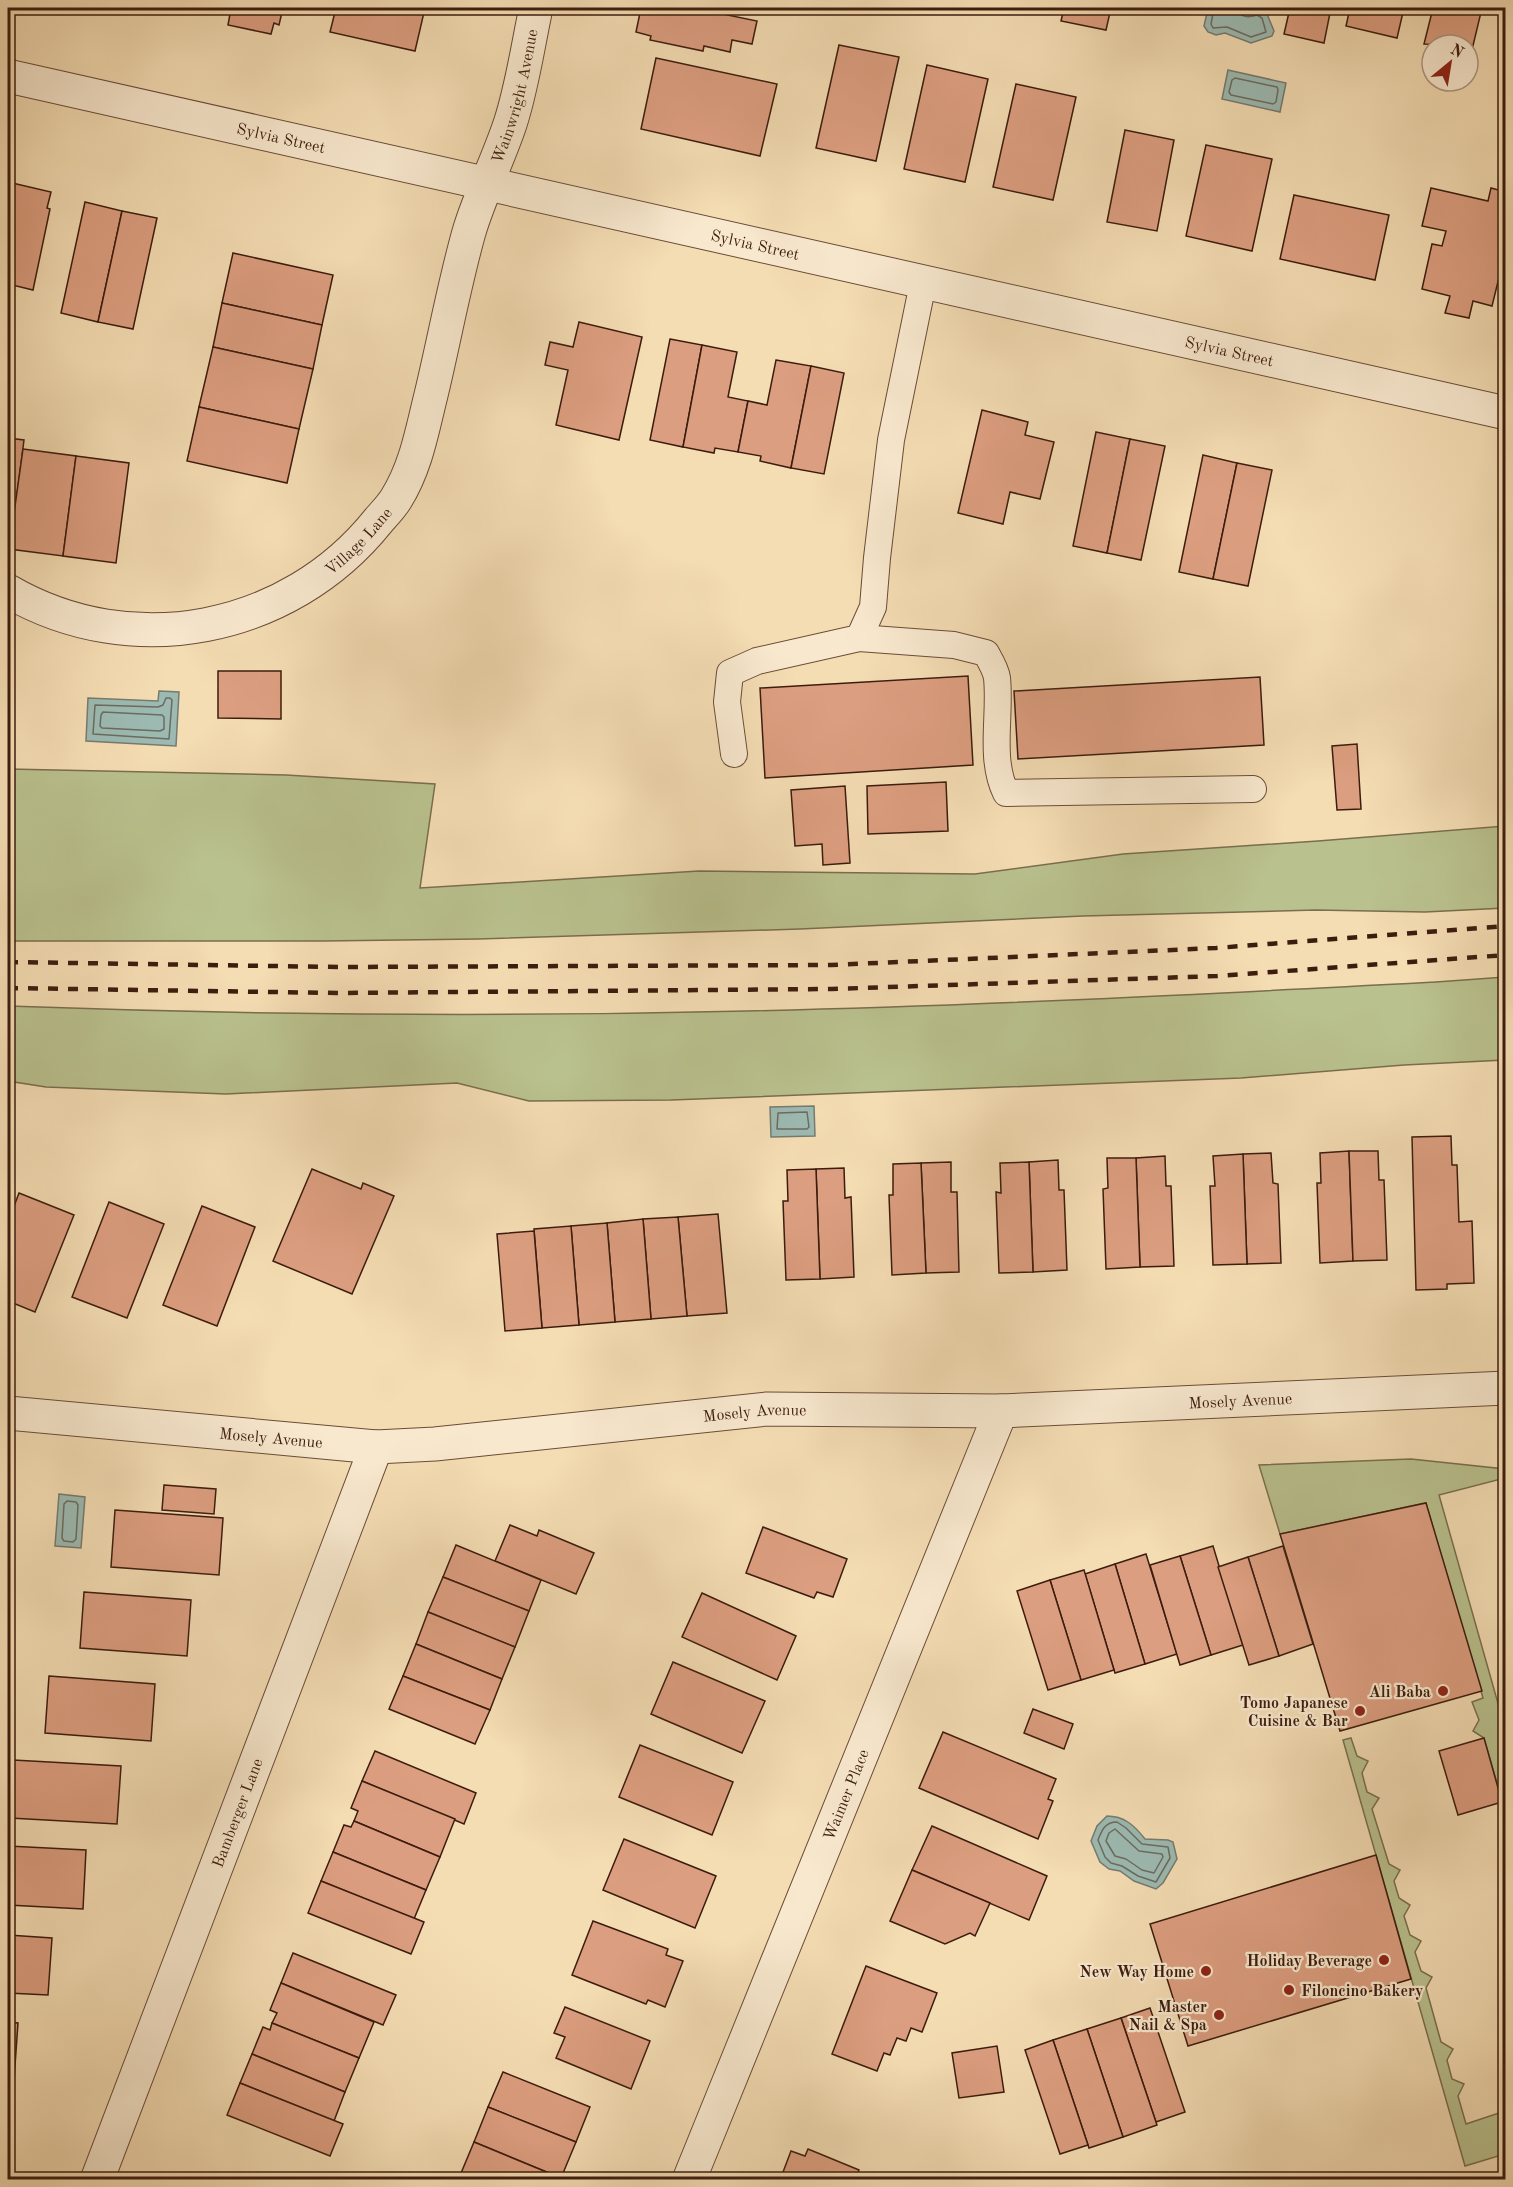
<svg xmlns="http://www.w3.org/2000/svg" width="1513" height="2187" viewBox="0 0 1513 2187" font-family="'Old Standard TT',serif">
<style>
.green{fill:#b9c18e;stroke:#7a6e4e;stroke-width:1.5}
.water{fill:#9cbab2;stroke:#767b70;stroke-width:1.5}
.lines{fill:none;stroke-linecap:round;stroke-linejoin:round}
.shore{stroke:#6c6b60;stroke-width:1.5}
.building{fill:#dc9e80;stroke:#3c1c0e;stroke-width:1.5}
.service-casing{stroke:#6a4c37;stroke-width:28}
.minor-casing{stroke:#6a4c37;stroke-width:35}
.service{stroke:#f8e8ce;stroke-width:26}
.minor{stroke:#f8e8ce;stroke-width:33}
.rail{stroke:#3c1c0e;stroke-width:4.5;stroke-dasharray:10 10;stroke-linecap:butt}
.poi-dot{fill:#8f2418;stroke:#f8e8ce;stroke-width:2}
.labels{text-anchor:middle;stroke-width:4.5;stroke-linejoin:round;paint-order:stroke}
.street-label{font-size:16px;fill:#3c1c0e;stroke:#f8e8ce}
.poi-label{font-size:16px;font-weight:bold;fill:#3c1c0e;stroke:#f8e8ce;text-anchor:end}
</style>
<rect width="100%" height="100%" fill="#f4dcb3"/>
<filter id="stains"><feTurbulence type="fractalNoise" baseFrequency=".00333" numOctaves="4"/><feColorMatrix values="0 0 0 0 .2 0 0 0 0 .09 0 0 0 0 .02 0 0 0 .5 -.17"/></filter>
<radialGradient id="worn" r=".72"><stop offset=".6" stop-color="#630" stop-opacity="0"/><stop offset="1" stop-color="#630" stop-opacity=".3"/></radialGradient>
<g class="green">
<path d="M 8,769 L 286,775 L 435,784 L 420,888 L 699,871 L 975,874 L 1123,854 L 1318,841 L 1505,826 L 1505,908 L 1425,912 L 1316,910 L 1083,916 L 800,929 L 478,939 L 323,941 L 8,941 Z"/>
<path d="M 1505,977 L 1505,1060 L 1404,1065 L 1241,1078 L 671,1100 L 529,1101 L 457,1083 L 226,1094 L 46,1087 L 8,1081 L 8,1006 C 254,1015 501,1017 747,1011 C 977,1006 1206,994 1436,982 Z"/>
<path d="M 1411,1459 L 1505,1469 L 1505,1478 L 1439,1495 L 1505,1728 L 1505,1811 L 1484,1738 L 1473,1731 L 1479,1720 L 1472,1702 L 1483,1698 L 1426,1503 L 1280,1534 L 1259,1465 Z"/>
<path d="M 1351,1738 L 1357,1756 L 1368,1761 L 1362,1773 L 1367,1792 L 1379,1798 L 1372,1809 L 1389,1864 L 1400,1870 L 1394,1881 L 1399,1898 L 1410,1905 L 1404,1916 L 1410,1935 L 1421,1941 L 1415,1952 L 1421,1971 L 1432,1977 L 1426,1988 L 1441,2042 L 1453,2049 L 1447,2060 L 1452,2079 L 1464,2084 L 1458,2096 L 1466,2124 L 1499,2113 L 1505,2139 L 1505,2154 L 1465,2166 L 1343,1740 Z"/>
</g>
<g class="water">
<path d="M 1208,8 L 1262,10 L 1267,14 L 1274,31 L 1272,36 L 1251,43 L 1225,33 L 1216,35 L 1208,32 L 1204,26 Z"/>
<path d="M 1228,70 L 1286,83 L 1280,112 L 1222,99 Z"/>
<path d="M 159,691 L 179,692 L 176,746 L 86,741 L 88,698 L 158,701 Z"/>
<path d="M 814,1106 L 815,1136 L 771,1137 L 770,1107 Z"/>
<path d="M 59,1494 L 85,1497 L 81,1548 L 55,1546 Z"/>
<path d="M 1107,1816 C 1124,1816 1134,1825 1145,1839 L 1168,1840 L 1173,1842 L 1177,1859 L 1163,1883 L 1156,1889 L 1134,1881 L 1120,1871 L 1109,1869 L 1100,1862 L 1091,1841 L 1097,1826 Z"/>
</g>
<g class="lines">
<g class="shore">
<path d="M 1214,8 L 1211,24 L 1213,28 L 1227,27 L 1251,37 L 1266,32 L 1262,18 L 1257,15 C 1249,18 1239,18 1239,8"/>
<path d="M 1235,78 L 1277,87 L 1278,90 L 1276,102 L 1273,104 L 1231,95 L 1229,92 L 1232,80 Z"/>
<path d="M 166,698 L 170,698 L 172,700 L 169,739 L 93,734 L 95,705 L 158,707 L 163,705 Z"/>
<path d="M 103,712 L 162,715 L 164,717 L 164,729 L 160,731 L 102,728 L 100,726 L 101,715 Z"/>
<path d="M 807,1112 L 809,1127 L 807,1129 L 777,1129 L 778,1113 Z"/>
<path d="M 67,1501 L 76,1502 L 78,1505 L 76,1539 L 73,1542 L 64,1541 L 62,1538 L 64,1504 Z"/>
<path d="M 1117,1822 L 1126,1828 L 1142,1844 L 1168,1847 L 1170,1858 L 1156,1882 L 1138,1876 L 1122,1866 L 1111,1863 L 1105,1857 L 1098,1840 C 1102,1830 1105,1822 1117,1822 Z"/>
<path d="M 1115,1829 L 1139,1851 L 1162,1854 L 1163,1857 L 1154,1873 L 1142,1870 L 1126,1859 L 1115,1856 L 1106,1841 L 1109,1833 Z"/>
</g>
</g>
<g class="building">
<path d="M 226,8 L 283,8 L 279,25 L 274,23 L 271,34 L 228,25 L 230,14 L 225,13 Z"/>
<path d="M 336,8 L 425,8 L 415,51 L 330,32 Z"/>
<path d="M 641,8 L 709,8 L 708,11 L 757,21 L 752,44 L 732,40 L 730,52 L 704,46 L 703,51 L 650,40 L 651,36 L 636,32 Z"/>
<path d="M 1064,8 L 1111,8 L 1106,30 L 1061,21 Z"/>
<path d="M 1290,8 L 1331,8 L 1324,43 L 1284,34 Z"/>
<path d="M 1350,8 L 1404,8 L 1397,38 L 1346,26 Z"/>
<path d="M 1433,8 L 1482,8 L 1471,54 L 1468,53 L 1468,45 L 1424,44 Z"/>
<path d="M 839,45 L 899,57 L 876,161 L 816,148 Z"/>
<path d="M 656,58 L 777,84 L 760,156 L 641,129 Z"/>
<path d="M 927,65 L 988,79 L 965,182 L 904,169 Z"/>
<path d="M 1016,84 L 1076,97 L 1053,200 L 993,187 Z"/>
<path d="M 1125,130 L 1174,140 L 1157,231 L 1107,222 Z"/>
<path d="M 1206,145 L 1272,159 L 1252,251 L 1186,236 Z"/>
<path d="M 8,182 L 51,192 L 47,208 L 50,209 L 33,290 L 8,284 Z"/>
<path d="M 1431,188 L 1488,201 L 1491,188 L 1506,192 L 1506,249 L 1492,306 L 1473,301 L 1469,318 L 1445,313 L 1450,296 L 1422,289 L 1432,244 L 1442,246 L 1446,231 L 1422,226 Z"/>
<path d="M 1294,195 L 1389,215 L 1375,280 L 1280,259 Z"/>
<path d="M 85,202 L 122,211 L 98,322 L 61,313 Z"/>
<path d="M 122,211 L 157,218 L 133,329 L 98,322 Z"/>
<path d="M 233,253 L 333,275 L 322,325 L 222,303 Z"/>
<path d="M 222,303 L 322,325 L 313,369 L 213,347 Z"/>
<path d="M 579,322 L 642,337 L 619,440 L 556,425 L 568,370 L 545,365 L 550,342 L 573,347 Z"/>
<path d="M 670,339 L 702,345 L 683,447 L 650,440 Z"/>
<path d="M 702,345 L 737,352 L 728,397 L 748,401 L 738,452 L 715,448 L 714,453 L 683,447 Z"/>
<path d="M 213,347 L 313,369 L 299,429 L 199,407 Z"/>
<path d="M 776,360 L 811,366 L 791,468 L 760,461 L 761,456 L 738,452 L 748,401 L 767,405 Z"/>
<path d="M 811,366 L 844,373 L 824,474 L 791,468 Z"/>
<path d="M 199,407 L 299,429 L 287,483 L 187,461 Z"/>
<path d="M 982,410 L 1028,422 L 1025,435 L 1054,442 L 1040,499 L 1010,492 L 1003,524 L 958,513 Z"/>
<path d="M 1096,432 L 1130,439 L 1107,553 L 1073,546 Z"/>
<path d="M 8,438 L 24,440 L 11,541 L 8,540 Z"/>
<path d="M 1130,439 L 1165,446 L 1141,560 L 1107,553 Z"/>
<path d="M 23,449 L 76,456 L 63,556 L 9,549 Z"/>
<path d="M 1203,455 L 1237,463 L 1213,579 L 1179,572 Z"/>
<path d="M 76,456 L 129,463 L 116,563 L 63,556 Z"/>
<path d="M 1237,463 L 1272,470 L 1248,586 L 1213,579 Z"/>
<path d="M 218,671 L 281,671 L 281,719 L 218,718 Z"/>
<path d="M 968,676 L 973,765 L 765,778 L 760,688 Z"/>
<path d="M 1260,677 L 1264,745 L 1018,759 L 1014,691 Z"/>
<path d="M 1357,744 L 1361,809 L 1337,810 L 1332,746 Z"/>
<path d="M 946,782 L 948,831 L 868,834 L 867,786 Z"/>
<path d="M 845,786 L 850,863 L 823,865 L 822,844 L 795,846 L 791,790 Z"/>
<path d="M 1451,1136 L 1452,1165 L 1457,1165 L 1459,1222 L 1472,1221 L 1474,1283 L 1447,1284 L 1447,1289 L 1416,1290 L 1412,1137 Z"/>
<path d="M 1349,1151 L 1353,1261 L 1320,1263 L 1317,1183 L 1321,1183 L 1320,1153 Z"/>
<path d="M 1349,1151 L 1378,1151 L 1379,1180 L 1384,1180 L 1387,1260 L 1353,1261 Z"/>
<path d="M 1271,1153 L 1273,1183 L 1278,1184 L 1281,1263 L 1247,1264 L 1243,1154 Z"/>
<path d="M 1243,1154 L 1247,1264 L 1213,1265 L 1210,1186 L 1215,1186 L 1213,1156 Z"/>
<path d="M 1165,1156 L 1166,1186 L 1171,1186 L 1174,1266 L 1140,1267 L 1136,1158 Z"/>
<path d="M 1107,1158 L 1136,1158 L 1140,1267 L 1106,1269 L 1103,1189 L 1108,1188 Z"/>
<path d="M 1058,1160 L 1059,1190 L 1064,1190 L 1067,1270 L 1033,1272 L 1029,1162 Z"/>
<path d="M 951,1162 L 951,1192 L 957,1192 L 959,1272 L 926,1273 L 921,1163 Z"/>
<path d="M 1029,1162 L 1033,1272 L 999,1273 L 996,1192 L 1001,1193 L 1000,1163 Z"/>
<path d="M 921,1163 L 926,1273 L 892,1275 L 889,1195 L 893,1195 L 893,1164 Z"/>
<path d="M 844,1168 L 845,1198 L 851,1197 L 854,1277 L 820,1279 L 816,1169 Z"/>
<path d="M 312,1169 L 361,1189 L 363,1183 L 394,1196 L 352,1294 L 273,1261 Z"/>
<path d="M 816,1169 L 820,1279 L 786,1280 L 783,1201 L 788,1201 L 787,1170 Z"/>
<path d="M 19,1193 L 74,1215 L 35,1312 L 8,1301 L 8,1222 Z"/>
<path d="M 109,1202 L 164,1224 L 127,1318 L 72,1297 Z"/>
<path d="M 202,1206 L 255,1227 L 217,1326 L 163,1305 Z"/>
<path d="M 718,1214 L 727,1313 L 687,1316 L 678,1217 Z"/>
<path d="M 678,1217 L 687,1316 L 651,1319 L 643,1219 Z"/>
<path d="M 643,1219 L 651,1319 L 615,1322 L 607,1223 Z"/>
<path d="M 607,1223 L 615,1322 L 579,1325 L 571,1226 Z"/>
<path d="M 571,1226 L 579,1325 L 542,1328 L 534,1229 Z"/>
<path d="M 534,1231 L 542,1328 L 505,1331 L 497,1234 Z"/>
<path d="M 164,1485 L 216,1489 L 214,1514 L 162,1510 Z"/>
<path d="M 1426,1503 L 1482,1691 L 1340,1731 L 1280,1534 Z"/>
<path d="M 115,1510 L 223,1518 L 219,1575 L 111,1567 Z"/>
<path d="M 510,1525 L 537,1536 L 539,1530 L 594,1553 L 576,1594 L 495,1561 Z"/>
<path d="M 763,1527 L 847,1559 L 833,1597 L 817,1592 L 814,1598 L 746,1573 Z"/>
<path d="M 456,1545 L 541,1580 L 529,1611 L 443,1577 Z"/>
<path d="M 1213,1546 L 1243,1645 L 1211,1655 L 1180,1556 Z"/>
<path d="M 1283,1546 L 1313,1644 L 1279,1656 L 1248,1557 Z"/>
<path d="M 1146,1554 L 1177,1654 L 1145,1664 L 1115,1564 Z"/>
<path d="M 1180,1556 L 1211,1655 L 1180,1665 L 1150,1565 Z"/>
<path d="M 1248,1557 L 1279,1656 L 1249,1665 L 1218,1567 Z"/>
<path d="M 1115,1564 L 1145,1664 L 1115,1673 L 1085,1574 Z"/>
<path d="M 1084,1570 L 1114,1670 L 1081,1680 L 1050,1580 Z"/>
<path d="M 443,1577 L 529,1611 L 515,1647 L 428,1612 Z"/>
<path d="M 1050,1580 L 1081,1680 L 1048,1690 L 1017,1591 Z"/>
<path d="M 84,1592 L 191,1600 L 187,1656 L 80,1648 Z"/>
<path d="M 702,1593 L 796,1636 L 777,1680 L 682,1637 Z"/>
<path d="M 428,1612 L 515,1647 L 502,1679 L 416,1644 Z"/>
<path d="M 416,1644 L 502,1679 L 490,1710 L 403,1676 Z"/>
<path d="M 673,1662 L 765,1701 L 742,1753 L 651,1714 Z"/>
<path d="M 49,1676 L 155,1684 L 151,1741 L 45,1733 Z"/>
<path d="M 403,1676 L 490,1710 L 475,1744 L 389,1709 Z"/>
<path d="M 1033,1709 L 1073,1724 L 1064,1749 L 1024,1733 Z"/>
<path d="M 943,1732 L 1056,1779 L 1048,1799 L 1053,1801 L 1038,1839 L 919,1788 Z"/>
<path d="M 1484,1738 L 1502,1802 L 1458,1815 L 1439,1751 Z"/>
<path d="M 640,1745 L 733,1782 L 712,1835 L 619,1797 Z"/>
<path d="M 375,1751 L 476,1793 L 464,1824 L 362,1781 Z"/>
<path d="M 13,1760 L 121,1766 L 117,1824 L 10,1818 Z"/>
<path d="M 362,1781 L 455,1819 L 440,1857 L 354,1821 L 358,1811 L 351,1808 Z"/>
<path d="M 354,1821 L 440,1857 L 426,1890 L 333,1852 L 344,1825 L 351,1827 Z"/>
<path d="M 932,1826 L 1047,1876 L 1029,1920 L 912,1870 Z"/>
<path d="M 624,1839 L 716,1876 L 695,1928 L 603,1890 Z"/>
<path d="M 8,1846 L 86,1850 L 83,1909 L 8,1905 Z"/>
<path d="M 333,1852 L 426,1890 L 414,1919 L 321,1881 Z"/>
<path d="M 1376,1855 L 1411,1979 L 1188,2046 L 1150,1924 Z"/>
<path d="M 912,1870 L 990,1903 L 975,1936 L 970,1933 L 945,1944 L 890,1921 Z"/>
<path d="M 321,1881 L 424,1922 L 411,1954 L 308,1913 Z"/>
<path d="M 593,1921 L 668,1949 L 666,1955 L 683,1961 L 665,2007 L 648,2000 L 646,2004 L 572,1975 Z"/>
<path d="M 8,1935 L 52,1938 L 48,1995 L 8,1993 Z"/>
<path d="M 293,1953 L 396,1995 L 383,2025 L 281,1983 Z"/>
<path d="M 866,1966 L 937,1993 L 922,2032 L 911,2028 L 906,2041 L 897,2038 L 890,2055 L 884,2053 L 877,2071 L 832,2054 Z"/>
<path d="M 281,1983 L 374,2022 L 359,2058 L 272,2023 L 277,2013 L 270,2010 Z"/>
<path d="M 565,2007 L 650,2041 L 631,2089 L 556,2058 L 565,2037 L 554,2033 Z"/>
<path d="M 1150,2008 L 1185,2112 L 1156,2122 L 1121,2018 Z"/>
<path d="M 1121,2018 L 1157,2125 L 1123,2137 L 1087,2029 Z"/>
<path d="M 8,2022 L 18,2023 L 14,2080 L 8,2080 Z"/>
<path d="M 272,2023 L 359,2058 L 345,2092 L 252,2054 L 263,2027 L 270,2030 Z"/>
<path d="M 1087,2029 L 1123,2137 L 1089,2148 L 1053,2040 Z"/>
<path d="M 1053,2040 L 1088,2145 L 1060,2154 L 1025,2050 Z"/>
<path d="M 997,2046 L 1004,2092 L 959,2098 L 952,2053 Z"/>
<path d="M 252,2054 L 345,2092 L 334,2121 L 240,2083 Z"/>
<path d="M 503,2072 L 590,2107 L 576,2142 L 488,2107 Z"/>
<path d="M 240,2083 L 343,2124 L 330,2156 L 227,2115 Z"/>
<path d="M 488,2107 L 576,2142 L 561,2178 L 474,2142 Z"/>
<path d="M 474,2142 L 561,2178 L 560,2180 L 463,2180 L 459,2178 Z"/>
<path d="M 808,2149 L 859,2170 L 855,2180 L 780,2180 L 791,2151 L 805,2156 Z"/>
</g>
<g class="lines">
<defs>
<g id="service">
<path d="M 859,638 L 954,645 L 986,653 C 990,660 996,670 997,678 C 1001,716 989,758 1006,793 L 1253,789"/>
<path d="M 734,754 L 727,702 L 730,673 L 757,661 L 859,638 L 873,607 L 877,558 L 891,440 L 923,283"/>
</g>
<g id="minor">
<path id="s1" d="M 8,76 L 1506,413"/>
<path id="s2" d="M 8,591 C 132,663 289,632 378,521 C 384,514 391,507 396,499 C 416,467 422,431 431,395 C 444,341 454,285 469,232 C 480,195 498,160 510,124 C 522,88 528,45 536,8"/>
<path id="s3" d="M 8,1413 L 376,1447 L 435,1444 L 767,1409 L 1001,1411 L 1506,1388"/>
<path id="s4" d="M 97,2180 L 376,1447"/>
<path id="s5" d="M 689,2180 L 1001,1411"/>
</g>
</defs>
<use href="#service" class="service-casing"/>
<use href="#minor" class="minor-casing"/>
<use href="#service" class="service"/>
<use href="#minor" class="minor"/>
<g class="rail">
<path d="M 8,962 L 338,967 L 831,965 L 1216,948 L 1506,926"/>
<path d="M 8,988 L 337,993 L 832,989 L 1217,976 L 1506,955"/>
</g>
</g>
<g class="poi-dot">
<circle cx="1443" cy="1691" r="6"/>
<circle cx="1360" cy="1711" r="6"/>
<circle cx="1384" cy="1960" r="6"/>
<circle cx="1206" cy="1971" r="6"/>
<circle cx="1289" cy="1990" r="6"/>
<circle cx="1219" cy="2015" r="6"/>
</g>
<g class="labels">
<g class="street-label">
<text dy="6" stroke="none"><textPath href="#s2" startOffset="860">Wainwright Avenue</textPath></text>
<text dy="6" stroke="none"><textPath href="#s1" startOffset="280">Sylvia Street</textPath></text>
<text dy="6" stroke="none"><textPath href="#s1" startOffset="766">Sylvia Street</textPath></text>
<text dy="6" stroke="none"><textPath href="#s1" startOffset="1252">Sylvia Street</textPath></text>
<text dy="6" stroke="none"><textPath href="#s2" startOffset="382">Village Lane</textPath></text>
<text dy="6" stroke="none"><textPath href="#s3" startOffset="1236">Mosely Avenue</textPath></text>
<text dy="6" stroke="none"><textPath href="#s3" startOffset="750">Mosely Avenue</textPath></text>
<text dy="6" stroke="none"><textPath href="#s3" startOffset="264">Mosely Avenue</textPath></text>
<text dy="6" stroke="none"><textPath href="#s5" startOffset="416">Waimer Place</textPath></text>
<text dy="6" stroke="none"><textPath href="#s4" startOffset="393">Bamberger Lane</textPath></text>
</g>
<g class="poi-label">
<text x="1431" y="1697">Ali Baba</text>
<text x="1348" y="1708">Tomo Japanese<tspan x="1348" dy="18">Cuisine &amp; Bar</tspan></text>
<text x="1372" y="1966">Holiday Beverage</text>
<text x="1194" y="1977">New Way Home</text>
<text x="1301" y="1996" text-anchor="start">Filoncino Bakery</text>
<text x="1207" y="2012">Master<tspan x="1207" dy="18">Nail &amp; Spa</tspan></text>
</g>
</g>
<rect width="1513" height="2187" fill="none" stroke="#f4dcb3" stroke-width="30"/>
<rect x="9" y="9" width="1495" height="2169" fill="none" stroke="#3c1c0e" stroke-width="3"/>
<rect x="15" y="15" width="1483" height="2157" fill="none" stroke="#3c1c0e" stroke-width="1.5"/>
<g transform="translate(1450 63) rotate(30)"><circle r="28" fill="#f8e8ce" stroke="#ad9681" stroke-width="1.5"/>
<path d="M0-4.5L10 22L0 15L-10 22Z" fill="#8f2418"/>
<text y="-9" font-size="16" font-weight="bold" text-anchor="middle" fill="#3c1c0e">N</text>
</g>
<rect width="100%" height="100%" filter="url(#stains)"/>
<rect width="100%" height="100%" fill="url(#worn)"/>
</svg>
